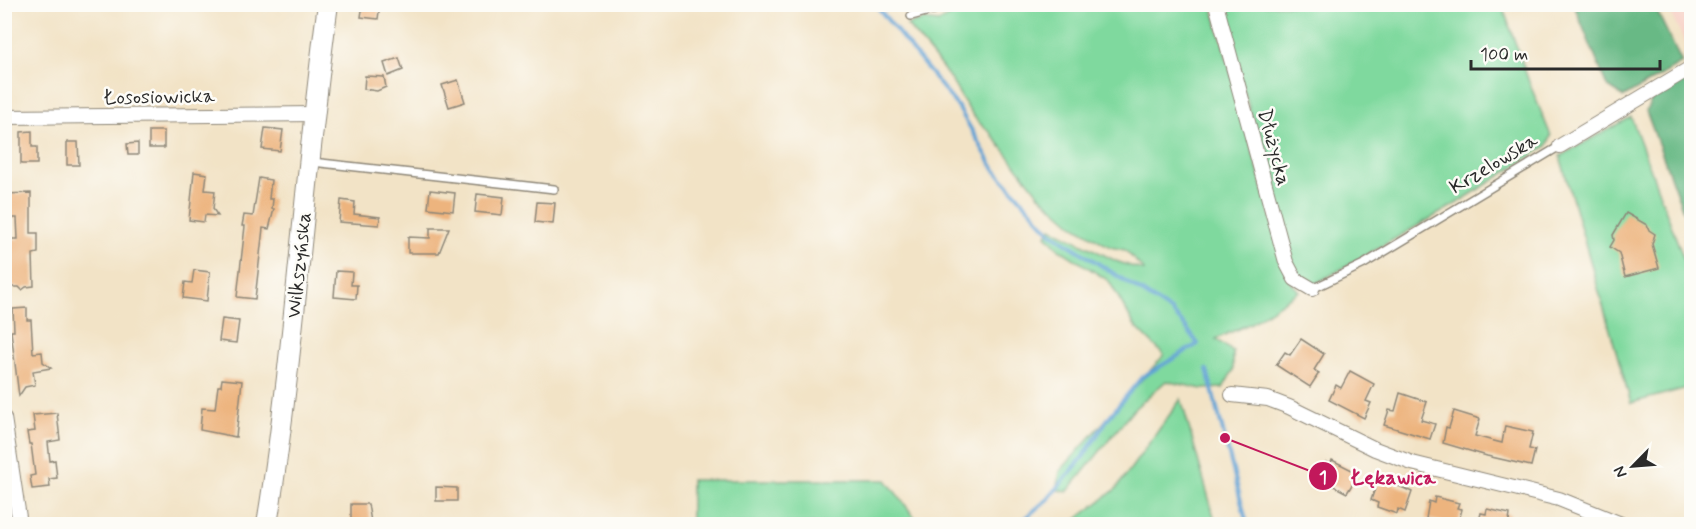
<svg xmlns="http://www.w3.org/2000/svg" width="1696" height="529" viewBox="0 0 1696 529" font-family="Mynerve,sans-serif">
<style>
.built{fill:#f7d1c7}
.green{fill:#7fd99e;stroke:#558264;stroke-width:1.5}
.forest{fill:#67b985;stroke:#497258;stroke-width:1.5}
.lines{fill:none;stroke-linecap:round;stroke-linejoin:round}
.stream{stroke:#60a2d4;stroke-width:4}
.building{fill:#edb47e}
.lane-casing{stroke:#8e8778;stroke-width:10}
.street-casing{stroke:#8e8778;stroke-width:16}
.secondary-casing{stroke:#8e8778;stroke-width:22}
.lane{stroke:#fff;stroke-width:7}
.street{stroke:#fff;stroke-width:14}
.secondary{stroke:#fff;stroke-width:20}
.labels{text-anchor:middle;stroke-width:5;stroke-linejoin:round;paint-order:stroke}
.street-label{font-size:20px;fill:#2b2b2b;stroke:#fdfcf7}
.leader{fill:none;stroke:#c2185b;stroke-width:2}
.callout-dot{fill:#c2185b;stroke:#fdfcf7;stroke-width:2}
.mark-label{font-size:18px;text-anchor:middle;font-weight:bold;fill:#fff}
.callout-label{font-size:21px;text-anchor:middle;font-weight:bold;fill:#c2185b;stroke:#fdfcf7;stroke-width:5;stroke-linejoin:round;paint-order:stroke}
</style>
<rect width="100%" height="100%" fill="#fdfcf7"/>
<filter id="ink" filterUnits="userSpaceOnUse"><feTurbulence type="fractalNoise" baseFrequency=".0167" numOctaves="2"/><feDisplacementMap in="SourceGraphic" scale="12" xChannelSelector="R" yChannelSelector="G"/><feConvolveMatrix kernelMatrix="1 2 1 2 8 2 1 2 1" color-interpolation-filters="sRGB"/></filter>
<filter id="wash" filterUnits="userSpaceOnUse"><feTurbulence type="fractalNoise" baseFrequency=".008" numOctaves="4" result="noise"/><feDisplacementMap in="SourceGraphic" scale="24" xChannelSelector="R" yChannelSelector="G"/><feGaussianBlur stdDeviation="1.35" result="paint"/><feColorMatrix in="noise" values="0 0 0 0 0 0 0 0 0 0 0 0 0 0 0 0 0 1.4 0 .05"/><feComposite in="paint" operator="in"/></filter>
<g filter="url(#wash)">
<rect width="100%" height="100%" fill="#f2e3c6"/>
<path class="built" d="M 1666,5 L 1691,5 L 1690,52 Z"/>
<g class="green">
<path d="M 979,5 L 1212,5 L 1288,279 L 1299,291 L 1251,323 L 1216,339 L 1233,352 L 1233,370 L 1223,388 L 1202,389 L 1166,381 L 1134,409 L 1068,491 L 1057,490 L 1060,471 L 1164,355 L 1135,326 L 1109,281 L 1059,249 L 1046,235 L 1051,228 L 1116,261 L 1145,271 L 1125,250 L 1110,247 L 1073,225 L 1040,196 L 990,132 C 969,118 961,93 946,73 C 934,56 920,41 907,25 L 923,20 L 939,22 L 957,11 Z"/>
<path d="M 1220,5 L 1502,5 L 1529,82 L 1551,136 L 1547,146 L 1454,205 L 1317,283 L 1311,285 L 1297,278 Z"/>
<path d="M 1631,117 L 1683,257 L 1691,288 L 1691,387 L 1631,403 L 1560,156 Z"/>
<path d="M 1181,399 L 1216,524 L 1070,524 L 1116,489 Z"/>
<path d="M 691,480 L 886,480 L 920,524 L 691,524 Z"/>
</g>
<g class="forest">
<path d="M 1574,5 L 1654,5 L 1682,63 L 1624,97 L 1607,86 Z"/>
<path d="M 1691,75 L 1691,232 L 1646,111 L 1653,97 Z"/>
</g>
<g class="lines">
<g class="stream">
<path d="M 875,4 L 958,107 L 995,170 L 1050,232 L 1171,311 L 1185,326 L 1198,344 L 1142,377 L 1109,417 L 1083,457 L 1049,498 L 1018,524"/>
<path d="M 1207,370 L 1247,524"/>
<path d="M 4,483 L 12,524"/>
</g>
</g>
<g id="blocks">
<g class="building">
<path d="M 363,4 L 380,4 L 378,19 L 361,17 Z"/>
<path d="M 399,58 L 403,70 L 388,76 L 384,63 Z"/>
<path d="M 365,76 L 384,77 L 386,87 L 377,91 L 364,89 Z"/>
<path d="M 458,80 L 465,102 L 449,107 L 442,85 Z"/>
<path d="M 265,128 L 283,130 L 280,151 L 262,149 Z"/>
<path d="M 32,131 L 32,147 L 37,147 L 37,164 L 21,164 L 21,132 Z"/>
<rect x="149" y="131" width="15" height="17"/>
<path d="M 67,142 L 78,142 L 79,165 L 67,165 Z"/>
<path d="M 138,143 L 138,155 L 128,155 L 127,144 Z"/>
<path d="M 194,172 L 207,174 L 205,190 L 215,191 L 213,209 L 218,216 L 205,215 L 204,222 L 189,220 Z"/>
<path d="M 259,178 L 271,180 L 269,199 L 273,199 L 272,209 L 274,209 L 269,229 L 263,228 L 255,299 L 237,297 L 245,226 L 242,226 L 244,215 L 253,216 Z"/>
<path d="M 430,190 L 455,193 L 453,211 L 428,208 Z"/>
<path d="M 31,193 L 31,233 L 38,233 L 38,253 L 33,254 L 34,286 L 26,287 L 22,290 L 19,287 L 11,287 L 10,275 L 7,275 L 4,239 L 18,239 L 17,218 L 8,218 L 8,214 L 4,214 L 4,194 Z"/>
<path d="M 477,194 L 504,197 L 502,215 L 475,212 Z"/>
<path d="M 341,200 L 355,202 L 354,214 L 380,217 L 379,225 L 339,222 Z"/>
<path d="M 537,202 L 555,203 L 553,224 L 535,222 Z"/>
<path d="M 1626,213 L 1647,225 L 1649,230 L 1655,234 L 1652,244 L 1659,268 L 1625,277 L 1619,253 L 1610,247 L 1614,240 L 1613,235 Z"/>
<path d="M 430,228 L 449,228 L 439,253 L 408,253 L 408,237 L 430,238 Z"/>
<path d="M 194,270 L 210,272 L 207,301 L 183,298 L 185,282 L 192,283 Z"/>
<path d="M 336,271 L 352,272 L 351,285 L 357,285 L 356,299 L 334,297 Z"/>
<path d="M 27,308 L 27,320 L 31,320 L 33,353 L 42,352 L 43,362 L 51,368 L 33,371 L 35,385 L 25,387 L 19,396 L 11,331 L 14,331 L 13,309 Z"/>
<path d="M 222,319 L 239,321 L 236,343 L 219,341 Z"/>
<path d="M 1301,339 L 1324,354 L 1314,370 L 1319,373 L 1310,387 L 1276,365 L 1285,352 L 1290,355 Z"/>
<path d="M 1350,371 L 1374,384 L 1366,401 L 1371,403 L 1364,418 L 1329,400 L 1336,385 L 1341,388 Z"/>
<path d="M 222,379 L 242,381 L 236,437 L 200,430 L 202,408 L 215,409 L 218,386 L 221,386 Z"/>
<path d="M 1400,393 L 1427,402 L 1421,420 L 1435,424 L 1430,439 L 1384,425 L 1389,410 L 1395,411 Z"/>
<path d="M 1454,411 L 1480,419 L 1475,436 L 1490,440 L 1502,443 L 1505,426 L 1533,432 L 1529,449 L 1535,450 L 1531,466 L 1487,456 L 1443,443 L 1446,427 L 1449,428 Z"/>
<path d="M 57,413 L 60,440 L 48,442 L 50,461 L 55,460 L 57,478 L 49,479 L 50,487 L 32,489 L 30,476 L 35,475 L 31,444 L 29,444 L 27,432 L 35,431 L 33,415 Z"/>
<path d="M 1332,460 L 1354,471 L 1351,476 L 1356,478 L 1347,493 L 1318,478 L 1326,462 L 1330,465 Z"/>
<path d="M 1378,480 L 1388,483 L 1388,481 L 1412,492 L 1405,512 L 1398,509 L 1397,514 L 1377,507 L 1378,503 L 1371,500 Z"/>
<path d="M 436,487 L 457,488 L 457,501 L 436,501 Z"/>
<path d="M 1435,497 L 1459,503 L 1457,508 L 1462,509 L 1458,525 L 1426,519 L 1429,501 L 1434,503 Z"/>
<path d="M 351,504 L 368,504 L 371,522 L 351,522 Z"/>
<path d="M 1487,509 L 1510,514 L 1509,522 L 1511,525 L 1478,525 L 1481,513 L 1486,514 Z"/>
</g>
</g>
</g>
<g filter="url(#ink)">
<use href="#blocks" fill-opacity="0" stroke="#8e8778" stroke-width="1.5"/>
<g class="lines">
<defs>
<g id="lane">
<path d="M 911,16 L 955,4"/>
<path d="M 312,162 L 554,189"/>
<path d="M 1312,289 L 1364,264 L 1560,146"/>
</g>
<g id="street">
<path d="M 1216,4 L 1286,262 L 1295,279 L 1312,289"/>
<path d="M 4,117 L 315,114"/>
<path d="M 1560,146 L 1692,67"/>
<path d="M 1232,395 L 1268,399 L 1289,407 L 1375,449 L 1412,463 L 1559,499 L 1621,524"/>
<path d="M 4,418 L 20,524"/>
</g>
<path id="secondary" d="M 267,524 C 295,352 304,177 328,4"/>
</defs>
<use href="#lane" class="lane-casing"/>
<use href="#street" class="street-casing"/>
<use href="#secondary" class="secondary-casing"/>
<use href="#lane" class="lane"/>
<use href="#street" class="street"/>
<use href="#secondary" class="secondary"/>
</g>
</g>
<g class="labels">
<g class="street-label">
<text transform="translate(159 96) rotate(-1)" y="7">Łososiowicka</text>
<text transform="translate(1275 147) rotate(75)" y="7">Dłużycka</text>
<text transform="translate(1493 163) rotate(-31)" y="7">Krzelowska</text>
<text transform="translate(298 265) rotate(-84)" y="7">Wilkszyńska</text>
</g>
</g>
<path class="leader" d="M1225 438L1323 476"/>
<g class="callout-dot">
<circle cx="1225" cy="438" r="6"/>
<circle cx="1323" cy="476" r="15"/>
</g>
<g class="mark-label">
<text x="1323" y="483">1</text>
</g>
<g class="callout-label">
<text x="1393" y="484">Łękawica</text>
</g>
<rect width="1696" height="529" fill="none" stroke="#fdfcf7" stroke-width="24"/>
<g transform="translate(1633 466) rotate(245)" stroke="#fdfcf7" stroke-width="4.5" paint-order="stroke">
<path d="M0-4.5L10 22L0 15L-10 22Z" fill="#2b2b2b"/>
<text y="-9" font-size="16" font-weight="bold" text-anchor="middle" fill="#2b2b2b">N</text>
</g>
<path d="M1471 60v9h189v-9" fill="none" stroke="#2b2b2b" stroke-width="3"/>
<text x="1480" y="60" font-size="18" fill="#2b2b2b" stroke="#fdfcf7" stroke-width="4.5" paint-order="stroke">100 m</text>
</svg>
